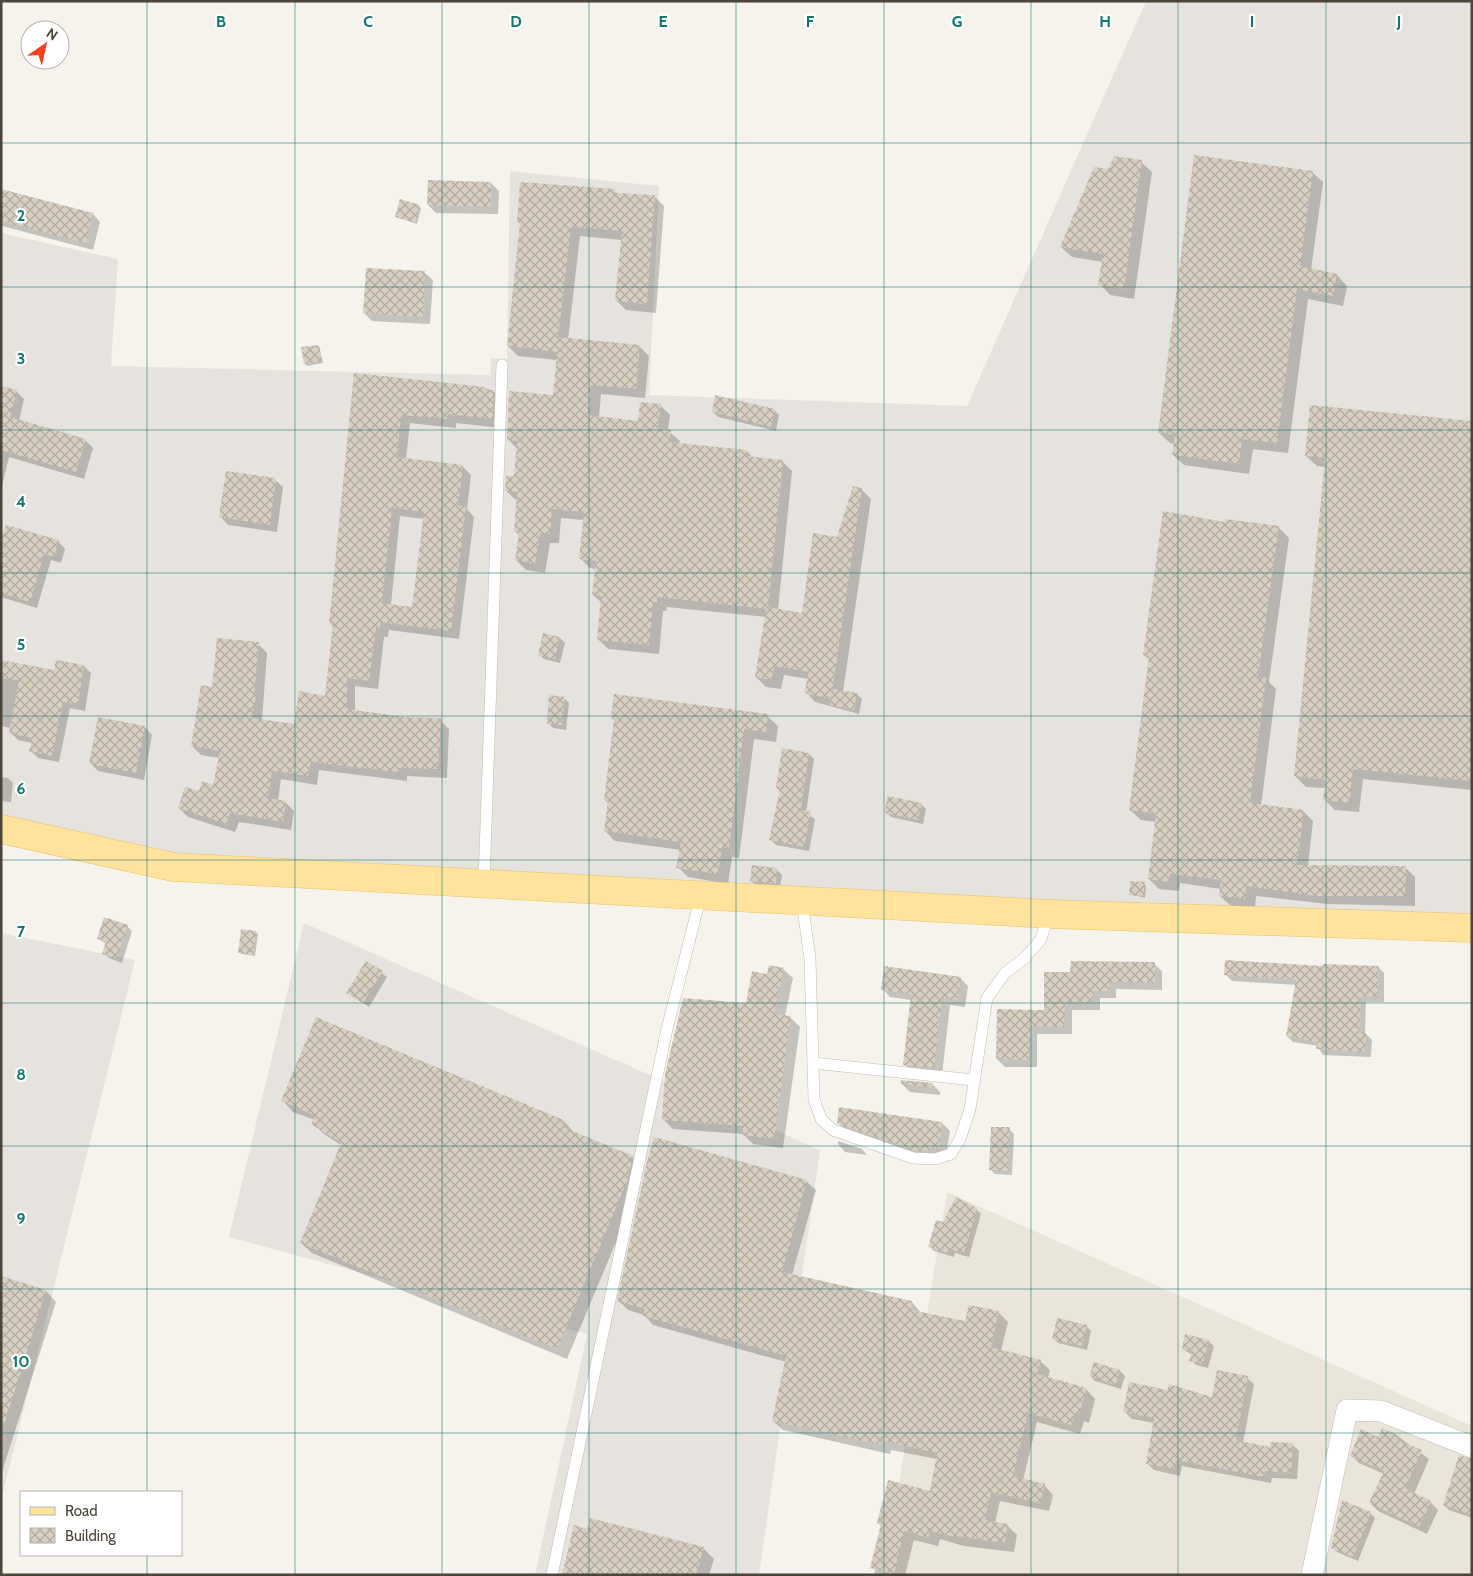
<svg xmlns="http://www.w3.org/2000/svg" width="1473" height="1576" viewBox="0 0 1473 1576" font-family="Cabin,sans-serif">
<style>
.residential{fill:#eae5da}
.industrial{fill:#e6e2dd}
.shadow{fill:#0003;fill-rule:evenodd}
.building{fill:url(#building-cross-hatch);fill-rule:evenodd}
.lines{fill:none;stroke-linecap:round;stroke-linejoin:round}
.lane-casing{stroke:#c2bbae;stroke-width:12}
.street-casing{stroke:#c2bbae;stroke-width:22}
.primary-casing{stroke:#e6c16a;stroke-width:29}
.lane{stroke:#fff;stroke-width:11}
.street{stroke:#fff;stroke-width:21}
.primary{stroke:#ffe39c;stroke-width:28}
.grid{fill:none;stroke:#0f766e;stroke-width:1;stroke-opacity:0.55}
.grid-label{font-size:16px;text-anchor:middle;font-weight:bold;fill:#0f766e;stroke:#fff;stroke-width:4.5;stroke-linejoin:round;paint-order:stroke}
</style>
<defs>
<pattern id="building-cross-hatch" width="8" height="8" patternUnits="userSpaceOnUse" patternTransform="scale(1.25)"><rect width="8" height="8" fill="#d8cfc1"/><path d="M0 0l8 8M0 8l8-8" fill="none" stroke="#b1aa9e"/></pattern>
</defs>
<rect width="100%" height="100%" fill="#f6f3ec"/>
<path class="residential" d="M 947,1192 L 1472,1426 L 1472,1575 L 884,1575 Z"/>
<g class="industrial">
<path d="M 1146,1 L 1472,1 L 1472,928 L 173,867 L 1,826 L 1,233 L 118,259 L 111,366 L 490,375 L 491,358 L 507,359 L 510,171 L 659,186 L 649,395 L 967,406 Z"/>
<path d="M 304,923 L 820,1150 L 759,1575 L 535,1575 L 587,1334 L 229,1237 Z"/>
<path d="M 1,933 L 135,960 L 1,1501 Z"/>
</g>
<g class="shadow">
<path d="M 1141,162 L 1152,172 L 1134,299 L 1110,295 L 1100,284 L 1103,262 L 1072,257 L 1061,247 L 1109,170 Z"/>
<path d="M 1312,172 L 1323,182 L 1311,270 L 1337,275 L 1347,286 L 1343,306 L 1308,299 L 1288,453 L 1253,449 L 1249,474 L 1184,465 L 1173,455 L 1175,444 L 1170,443 L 1159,433 Z"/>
<path d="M 491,183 L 499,191 L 498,214 L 436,213 L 428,205 Z"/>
<path d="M 1,191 L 93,214 L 100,222 L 93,250 L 2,226 Z"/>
<path d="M 614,191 L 619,195 L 654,196 L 664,206 L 656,313 L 626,310 L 616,300 L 622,240 L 580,236 L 568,340 L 640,347 L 649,356 L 645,398 L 601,394 L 599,417 L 639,422 L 660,405 L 670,415 L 668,431 L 680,441 L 679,444 L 747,451 L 754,459 L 783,462 L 792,471 L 778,610 L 803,614 L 861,489 L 871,499 L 843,692 L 857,694 L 862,699 L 859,714 L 815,702 L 806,692 L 809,679 L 784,675 L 781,689 L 766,687 L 756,677 L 766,617 L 667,607 L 666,611 L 663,611 L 659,654 L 608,649 L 598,639 L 602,603 L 593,595 L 596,569 L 590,568 L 580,558 L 584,520 L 561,518 L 559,543 L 550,543 L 545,573 L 526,570 L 516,560 L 520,536 L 515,531 L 517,501 L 506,491 L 515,478 L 517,449 L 508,439 L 554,396 L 557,360 L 518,356 L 508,346 L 521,225 L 518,222 Z"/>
<path d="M 419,206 L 421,208 L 417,224 L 397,217 Z"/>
<path d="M 425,273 L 433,280 L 430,324 L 372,321 L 364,313 Z"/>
<path d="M 319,346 L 323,363 L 307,366 L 305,364 Z"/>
<path d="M 355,375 L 485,388 L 493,391 L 502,400 L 501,428 L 456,423 L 456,428 L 410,423 L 406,459 L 462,466 L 471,475 L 467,509 L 474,517 L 459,639 L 389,630 L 388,637 L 384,637 L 378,689 L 355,686 L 355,711 L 404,718 L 440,720 L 449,729 L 447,778 L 407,776 L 407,781 L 319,770 L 317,785 L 281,779 L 278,801 L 285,802 L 294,811 L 291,830 L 239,822 L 235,832 L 188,817 L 179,808 L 200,793 L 214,787 L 220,758 L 201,755 L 192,746 L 214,689 L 258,644 L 267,653 L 262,720 L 295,726 L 326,697 L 334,627 L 330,623 ZM 400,516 L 424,519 L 413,608 L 391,605 Z"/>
<path d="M 1,387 L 16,391 L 24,399 L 19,421 L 85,440 L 93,448 L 84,479 L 9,457 L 1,490 Z"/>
<path d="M 774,410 L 779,415 L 776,431 L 718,417 L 713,412 Z"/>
<path d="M 1472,422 L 1472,790 L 1363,779 L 1359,812 L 1335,810 L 1324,799 L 1325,788 L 1306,787 L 1295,776 L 1325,467 L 1317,466 L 1306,456 Z"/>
<path d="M 275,480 L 283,487 L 277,532 L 228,525 L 221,517 Z"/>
<path d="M 1226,523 L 1279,528 L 1289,538 L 1269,682 L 1276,689 L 1261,806 L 1303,811 L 1313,821 L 1308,866 L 1405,867 L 1415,877 L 1415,906 L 1328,904 L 1256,896 L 1255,908 L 1231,906 L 1220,896 L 1221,889 L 1180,883 L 1179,891 L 1159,889 L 1149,879 L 1156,822 L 1141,820 L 1130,810 L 1150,660 L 1144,655 Z"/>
<path d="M 58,541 L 65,549 L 61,563 L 51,560 L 37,608 L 1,597 L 1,546 Z"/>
<path d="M 560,638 L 565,643 L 560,663 L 544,659 L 539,654 Z"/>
<path d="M 1,662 L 55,671 L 84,666 L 91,673 L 85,711 L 70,708 L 59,762 L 38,758 L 31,751 L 32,743 L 18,740 L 11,733 L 11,728 L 1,726 Z"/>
<path d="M 564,698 L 569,703 L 566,730 L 553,728 L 548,723 Z"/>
<path d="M 767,716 L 778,726 L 776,742 L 754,739 L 739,858 L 732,857 L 728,884 L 688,877 L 678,867 L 681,850 L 615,841 L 605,831 L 608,803 L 605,800 L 615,721 L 612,718 Z"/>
<path d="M 145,727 L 152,735 L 144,780 L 98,771 L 91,764 Z"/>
<path d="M 809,754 L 814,759 L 806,813 L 815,819 L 809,851 L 776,845 L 771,840 L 780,791 L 777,788 Z"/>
<path d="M 1,777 L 8,778 L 13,783 L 11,802 L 1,801 Z"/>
<path d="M 921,804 L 926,809 L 923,824 L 891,817 L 886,812 Z"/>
<path d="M 777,870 L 782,875 L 780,888 L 756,886 L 751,881 Z"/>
<path d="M 1144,884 L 1146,886 L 1145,898 L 1130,894 Z"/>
<path d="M 127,926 L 132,931 L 122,963 L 109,958 L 104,953 L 106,944 L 98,938 Z"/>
<path d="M 256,932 L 258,934 L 255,956 L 242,954 L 240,952 Z"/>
<path d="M 366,963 L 387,977 L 369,1007 L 348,993 Z"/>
<path d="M 1154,964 L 1162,971 L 1162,990 L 1116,989 L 1116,998 L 1100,998 L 1100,1010 L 1072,1010 L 1072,1034 L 1037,1034 L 1037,1067 L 1005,1067 L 997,1059 L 998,1010 L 1045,1011 L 1072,973 Z"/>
<path d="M 1324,967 L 1378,967 L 1384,973 L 1384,1002 L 1366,1002 L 1365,1033 L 1372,1040 L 1371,1057 L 1323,1055 L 1318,1046 L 1293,1042 L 1287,1036 L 1297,985 L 1232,981 L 1226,975 Z"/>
<path d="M 783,969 L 793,978 L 785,1016 L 790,1017 L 800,1027 L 783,1148 L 753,1144 L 743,1134 L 673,1129 L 663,1119 L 747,1004 Z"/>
<path d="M 960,978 L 968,986 L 965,1007 L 950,1005 L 942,1075 L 912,1072 L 904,1064 L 911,1000 L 890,997 L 883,989 Z"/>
<path d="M 902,1084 L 932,1084 L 940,1092 L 940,1095 L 910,1092 Z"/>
<path d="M 283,1101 L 565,1122 L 575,1134 L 632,1157 L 643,1167 L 637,1192 L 567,1359 L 312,1253 L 301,1243 L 341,1145 L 324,1134 L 313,1123 L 315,1120 L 293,1112 Z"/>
<path d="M 838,1123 L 942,1123 L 950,1131 L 946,1155 L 923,1158 L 846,1131 Z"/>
<path d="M 1009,1129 L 1014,1134 L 1012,1175 L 995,1174 L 990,1169 Z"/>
<path d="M 838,1141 L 862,1149 L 867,1155 L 845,1152 L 838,1144 Z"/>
<path d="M 806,1181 L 816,1190 L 792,1275 L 912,1302 L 921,1313 L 966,1322 L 998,1312 L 1008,1322 L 1001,1351 L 1040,1361 L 1050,1370 L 1048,1378 L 1086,1389 L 1095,1399 L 1089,1423 L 1084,1421 L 1080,1434 L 1037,1422 L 1023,1480 L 1044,1485 L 1053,1495 L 1049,1511 L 1000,1501 L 995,1523 L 1007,1525 L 1017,1535 L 1014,1552 L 964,1546 L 940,1539 L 938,1546 L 914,1540 L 905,1575 L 874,1575 L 875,1570 L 872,1568 L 881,1526 L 878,1523 L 931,1493 L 937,1459 L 891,1450 L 890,1454 L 783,1430 L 773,1421 L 786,1362 L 653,1325 L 644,1315 L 628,1310 L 619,1301 Z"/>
<path d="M 976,1209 L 981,1214 L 969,1257 L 955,1253 L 954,1257 L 934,1251 L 929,1246 L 944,1223 Z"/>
<path d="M 1,1277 L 46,1291 L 56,1302 L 1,1475 Z"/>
<path d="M 1086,1326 L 1091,1331 L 1087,1350 L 1058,1343 L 1053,1338 Z"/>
<path d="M 1208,1341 L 1214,1346 L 1208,1368 L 1196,1365 L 1191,1360 L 1192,1355 L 1183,1349 Z"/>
<path d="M 1120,1371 L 1125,1376 L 1121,1389 L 1095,1381 L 1090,1376 Z"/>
<path d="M 1247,1378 L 1254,1384 L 1243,1443 L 1271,1448 L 1292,1444 L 1299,1451 L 1297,1479 L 1272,1478 L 1271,1483 L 1182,1466 L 1180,1476 L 1154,1470 L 1147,1463 L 1154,1423 L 1132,1419 L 1125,1412 L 1213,1399 Z"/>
<path d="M 1399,1437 L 1429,1459 L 1414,1494 L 1430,1502 L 1438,1510 L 1427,1534 L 1378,1511 L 1370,1503 L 1384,1474 L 1359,1463 L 1352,1456 L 1379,1438 Z"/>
<path d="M 1472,1460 L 1472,1518 L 1449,1510 L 1444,1505 Z"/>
<path d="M 1370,1513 L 1375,1518 L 1358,1561 L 1337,1552 L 1332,1547 Z"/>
<path d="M 588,1530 L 703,1548 L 714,1559 L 709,1575 L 563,1575 Z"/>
</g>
<g class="building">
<path d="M 1194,155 L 1313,171 L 1300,266 L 1337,274 L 1333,296 L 1297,289 L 1277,443 L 1242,439 L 1239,464 L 1172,455 L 1175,435 L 1158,433 Z"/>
<path d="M 1114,156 L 1142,160 L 1124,289 L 1098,285 L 1103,254 L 1060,247 L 1094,167 L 1108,169 Z"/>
<path d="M 428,180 L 491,182 L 491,207 L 427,205 Z"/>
<path d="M 520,182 L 615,189 L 615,193 L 655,195 L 647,304 L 615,301 L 622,231 L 571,227 L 558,337 L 640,345 L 636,389 L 591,385 L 589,415 L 638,421 L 640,402 L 661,404 L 658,428 L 671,430 L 669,442 L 747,450 L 747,456 L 783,460 L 768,607 L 802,613 L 813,533 L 837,537 L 853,486 L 862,488 L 831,699 L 804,693 L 809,672 L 774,666 L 772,680 L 755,677 L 766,609 L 657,597 L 657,602 L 653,602 L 649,645 L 597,640 L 601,596 L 592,595 L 596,561 L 579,559 L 584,512 L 552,509 L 550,534 L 540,533 L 535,564 L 515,560 L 519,532 L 514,531 L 517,492 L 505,491 L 506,476 L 514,476 L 517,441 L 507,440 L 509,391 L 553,395 L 557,352 L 507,346 L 520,223 L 517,222 Z"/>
<path d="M 1,189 L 93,213 L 86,243 L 1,221 Z"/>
<path d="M 400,199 L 420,205 L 415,223 L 395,217 Z"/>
<path d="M 366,268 L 425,271 L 423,317 L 363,313 Z"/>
<path d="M 319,345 L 322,361 L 304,364 L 301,347 Z"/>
<path d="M 354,373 L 486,387 L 486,390 L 494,390 L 493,419 L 448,414 L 447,419 L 401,415 L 397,457 L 463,465 L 458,506 L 466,507 L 451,631 L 380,622 L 380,629 L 376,628 L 369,681 L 347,678 L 347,709 L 404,717 L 441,718 L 438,769 L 399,768 L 398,772 L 311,762 L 308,776 L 272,771 L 268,798 L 286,801 L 283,822 L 230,813 L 226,824 L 178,808 L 185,787 L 199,791 L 202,781 L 213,785 L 220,751 L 191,746 L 201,685 L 212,687 L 217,638 L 259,642 L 254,694 L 256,695 L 252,718 L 294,724 L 299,691 L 325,696 L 333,624 L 329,624 ZM 392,508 L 424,512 L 412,607 L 382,603 Z"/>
<path d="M 1,386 L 17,390 L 10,417 L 86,439 L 76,472 L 1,450 Z"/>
<path d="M 715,395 L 775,409 L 771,427 L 712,412 Z"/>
<path d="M 1310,405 L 1472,421 L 1472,781 L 1353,769 L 1349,803 L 1323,800 L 1325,780 L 1294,776 L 1325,458 L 1305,456 Z"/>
<path d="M 226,471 L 276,478 L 270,525 L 219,517 Z"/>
<path d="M 1163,511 L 1225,522 L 1225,519 L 1279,526 L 1258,677 L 1266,678 L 1250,803 L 1304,810 L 1297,865 L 1406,866 L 1405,896 L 1317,896 L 1246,886 L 1245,899 L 1219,896 L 1221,880 L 1170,874 L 1169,882 L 1148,879 L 1156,814 L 1129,810 L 1149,656 L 1143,655 Z"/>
<path d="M 6,525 L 59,540 L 54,557 L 44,554 L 30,602 L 1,593 L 1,541 Z"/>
<path d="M 543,633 L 560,637 L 555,659 L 538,655 Z"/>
<path d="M 1,660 L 54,670 L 56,660 L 84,665 L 78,704 L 63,702 L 52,756 L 29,751 L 32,738 L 9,733 L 19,680 L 1,678 Z"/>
<path d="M 833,689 L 857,693 L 854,710 L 830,705 Z"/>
<path d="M 614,694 L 768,714 L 766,732 L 744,729 L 729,848 L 722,847 L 718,874 L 676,868 L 681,842 L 604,831 L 608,801 L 604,800 L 614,719 L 611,718 Z"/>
<path d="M 549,695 L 565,697 L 562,725 L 547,724 Z"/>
<path d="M 98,717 L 145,726 L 136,773 L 89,764 Z"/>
<path d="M 782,748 L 809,753 L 801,810 L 811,812 L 804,847 L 769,840 L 780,789 L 776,788 Z"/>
<path d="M 888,796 L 922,803 L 918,820 L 884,813 Z"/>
<path d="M 752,865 L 777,868 L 776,884 L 750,881 Z"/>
<path d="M 1130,881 L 1145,882 L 1143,896 L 1129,895 Z"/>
<path d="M 104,917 L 128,925 L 117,958 L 102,954 L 106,941 L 97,939 Z"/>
<path d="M 241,929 L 256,931 L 253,955 L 238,953 Z"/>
<path d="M 1225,960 L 1323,966 L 1323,964 L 1379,966 L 1378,997 L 1361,996 L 1359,1032 L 1366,1033 L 1365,1052 L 1316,1049 L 1317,1042 L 1286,1036 L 1296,980 L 1224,975 Z"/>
<path d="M 366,961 L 383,971 L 363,1003 L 346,993 Z"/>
<path d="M 1071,961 L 1155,962 L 1155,983 L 1109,982 L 1109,991 L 1093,991 L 1092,1003 L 1065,1002 L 1064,1027 L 1030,1026 L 1029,1060 L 996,1059 L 997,1009 L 1044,1010 L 1044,972 L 1070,972 Z"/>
<path d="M 769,965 L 784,968 L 774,1014 L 791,1016 L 774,1139 L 742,1135 L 743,1126 L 662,1120 L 665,1074 L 683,998 L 746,1003 L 752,971 L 767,974 Z"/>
<path d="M 884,966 L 961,977 L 958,1000 L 942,998 L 934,1068 L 903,1065 L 911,994 L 881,990 Z"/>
<path d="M 316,1017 L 566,1121 L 563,1127 L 633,1156 L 627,1181 L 557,1349 L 300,1243 L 341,1143 L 311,1124 L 316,1116 L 281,1101 Z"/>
<path d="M 901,1080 L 933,1083 L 932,1088 L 901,1084 Z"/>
<path d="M 839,1107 L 942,1122 L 939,1148 L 929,1147 L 929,1151 L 914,1151 L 837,1123 Z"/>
<path d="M 991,1127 L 1010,1127 L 1008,1171 L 989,1170 Z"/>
<path d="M 654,1137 L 807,1180 L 782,1272 L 912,1301 L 911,1310 L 965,1321 L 969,1305 L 999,1311 L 991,1347 L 1041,1360 L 1037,1374 L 1087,1388 L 1079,1414 L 1075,1413 L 1071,1425 L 1028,1413 L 1013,1476 L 1045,1484 L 1040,1503 L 991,1492 L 985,1520 L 1008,1524 L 1005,1543 L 955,1536 L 955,1537 L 930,1531 L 928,1538 L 904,1531 L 894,1574 L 870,1568 L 881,1524 L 877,1523 L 888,1480 L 930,1491 L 937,1453 L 882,1441 L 881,1445 L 772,1421 L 786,1356 L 643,1316 L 645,1309 L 617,1301 L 647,1162 Z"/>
<path d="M 956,1197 L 977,1208 L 964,1253 L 950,1249 L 949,1253 L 928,1247 L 936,1220 L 943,1222 Z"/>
<path d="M 1,1276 L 46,1290 L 5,1422 L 1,1421 Z"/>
<path d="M 1057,1318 L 1087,1325 L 1082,1346 L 1052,1339 Z"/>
<path d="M 1185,1334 L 1209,1340 L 1203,1364 L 1189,1361 L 1192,1351 L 1182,1349 Z"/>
<path d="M 1094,1362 L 1120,1370 L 1116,1385 L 1089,1376 Z"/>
<path d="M 1217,1370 L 1248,1376 L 1236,1440 L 1270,1447 L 1270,1442 L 1293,1443 L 1291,1473 L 1265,1471 L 1264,1477 L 1176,1460 L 1174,1469 L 1146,1464 L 1154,1418 L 1123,1412 L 1129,1382 L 1167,1390 L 1169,1384 L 1212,1397 Z"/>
<path d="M 1382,1428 L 1400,1436 L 1398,1440 L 1422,1450 L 1405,1488 L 1431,1501 L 1419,1527 L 1369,1503 L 1384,1471 L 1350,1456 L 1361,1429 L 1378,1437 Z"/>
<path d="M 1459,1455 L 1472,1459 L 1472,1515 L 1443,1505 Z"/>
<path d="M 1342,1500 L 1371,1512 L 1353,1557 L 1331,1548 Z"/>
<path d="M 590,1518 L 704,1547 L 696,1575 L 562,1575 L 574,1525 L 587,1529 Z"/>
</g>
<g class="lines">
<defs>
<g id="lane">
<path d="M 484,883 L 502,365"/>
<path d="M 802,901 L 810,959 L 814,1099 L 821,1119 L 833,1130 L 913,1158 L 935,1159 L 951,1154 L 960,1139 L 970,1109 L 987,998 L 1005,973 L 1025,958 L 1041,939 L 1049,914"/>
<path d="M 813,1063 L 974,1080"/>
<path d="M 552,1575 L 667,1029 L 701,895"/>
</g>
<path id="street" d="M 1312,1575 L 1347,1410 L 1381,1411 L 1472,1447"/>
<path id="primary" d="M 1,829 L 173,867 L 1049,914 L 1472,928"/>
</defs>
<use href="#lane" class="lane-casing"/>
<use href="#street" class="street-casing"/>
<use href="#primary" class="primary-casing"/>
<use href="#lane" class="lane"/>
<use href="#street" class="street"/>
<use href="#primary" class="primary"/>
</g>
<path class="grid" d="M 147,1 L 147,1492M 295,1 L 295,1575M 442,1 L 442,1575M 589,1 L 589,1575M 736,1 L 736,1575M 884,1 L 884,1575M 1031,1 L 1031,1575M 1178,1 L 1178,1575M 1326,1 L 1326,1575M 1,143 L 1472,143M 1,287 L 1472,287M 1,430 L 1472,430M 1,573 L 1472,573M 1,716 L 1472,716M 1,860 L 1472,860M 1,1003 L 1472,1003M 1,1146 L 1472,1146M 1,1289 L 1472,1289M 1,1433 L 1472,1433M 147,1555 L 147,1575"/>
<g class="grid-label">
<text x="221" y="27">B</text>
<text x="368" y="27">C</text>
<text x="516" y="27">D</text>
<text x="663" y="27">E</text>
<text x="810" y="27">F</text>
<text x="957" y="27">G</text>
<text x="1105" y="27">H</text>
<text x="1252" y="27">I</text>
<text x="1399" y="27">J</text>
<text x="21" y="221">2</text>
<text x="21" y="364">3</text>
<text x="21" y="507">4</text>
<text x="21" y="650">5</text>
<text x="21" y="794">6</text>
<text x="21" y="937">7</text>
<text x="21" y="1080">8</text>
<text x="21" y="1224">9</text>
<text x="21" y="1367">10</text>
</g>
<rect width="1473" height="1576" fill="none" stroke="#4b4439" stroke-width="5"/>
<rect x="20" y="1491" width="162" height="65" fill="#ffffff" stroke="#b7b4b0"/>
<rect x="30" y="1507" width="25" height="8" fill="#ffe39c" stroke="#b7b4b0"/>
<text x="65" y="1516" font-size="15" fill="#4b4439">Road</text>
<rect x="30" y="1528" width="25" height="15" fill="url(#building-cross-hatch)" stroke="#b7b4b0"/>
<text x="65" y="1541" font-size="15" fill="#4b4439">Building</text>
<g transform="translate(45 45) rotate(34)"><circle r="24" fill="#ffffff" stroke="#b7b4b0"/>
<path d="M0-4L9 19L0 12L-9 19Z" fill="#fc3f1d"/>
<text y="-8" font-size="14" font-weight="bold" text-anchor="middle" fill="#4b4439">N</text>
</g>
</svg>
